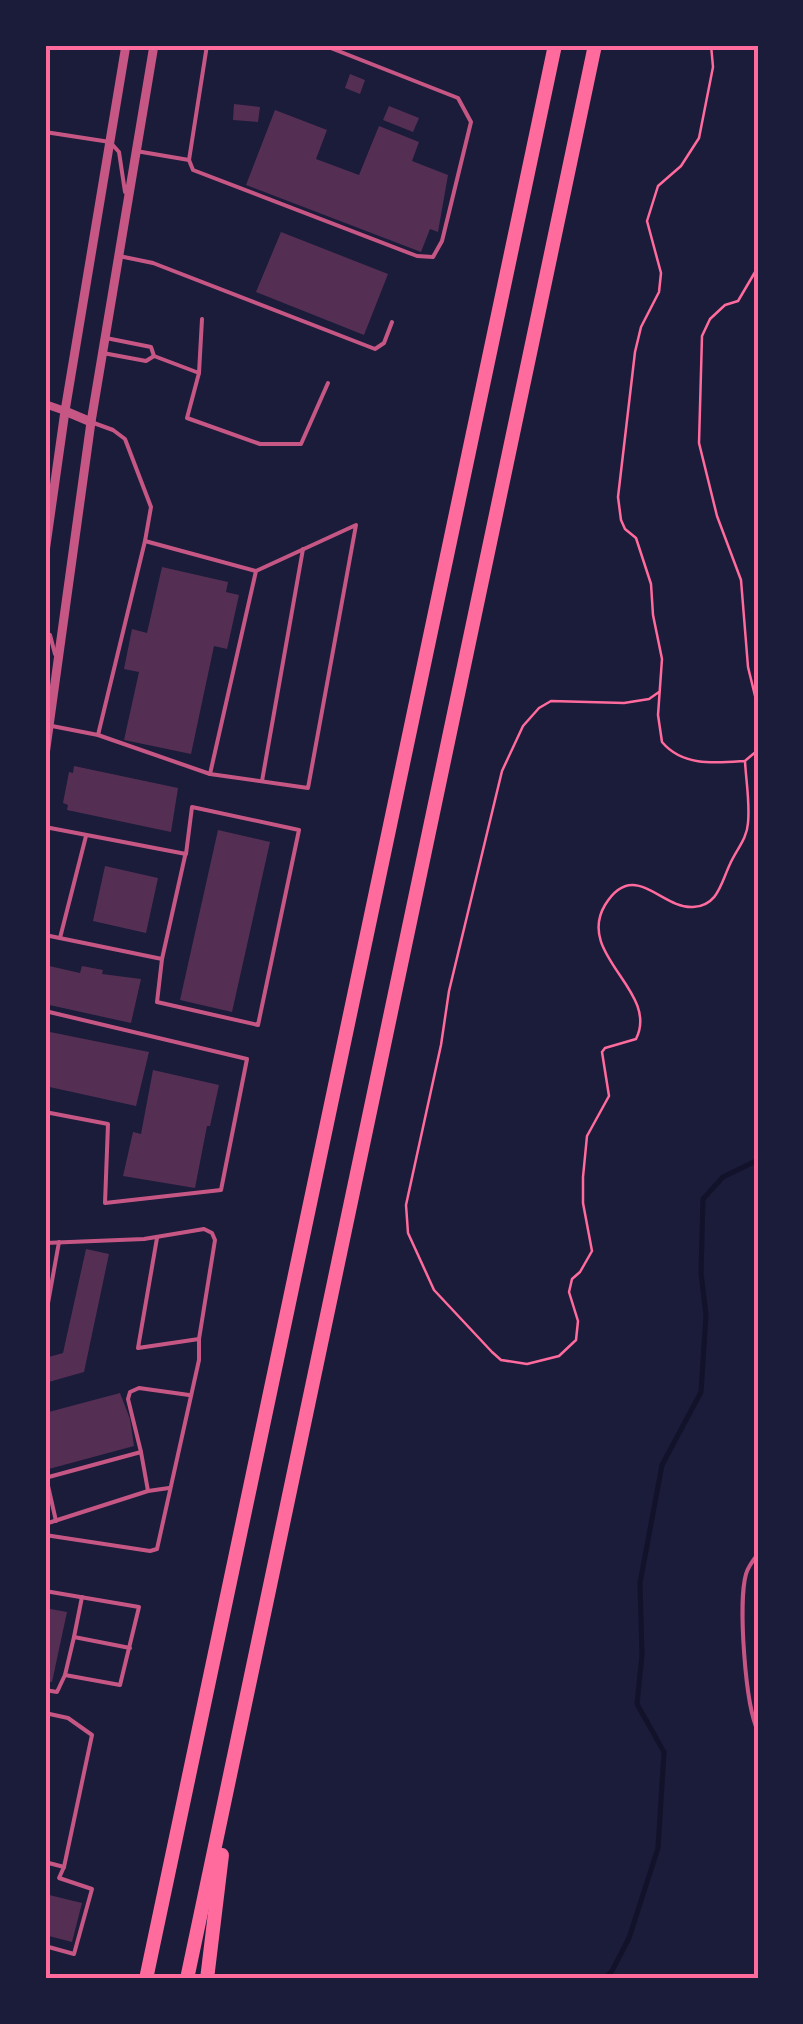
<svg xmlns="http://www.w3.org/2000/svg" width="803" height="2024" viewBox="0 0 803 2024" font-family="Georgia,serif">
<style>
.lines{fill:none;stroke-linecap:round;stroke-linejoin:round}
.stream{stroke:#12122b;stroke-width:5}
.building{fill:#542f53}
.path{stroke:#ff6b9d;stroke-width:2.5}
.service{stroke:#c65784;stroke-width:4}
.minor{stroke:#c65784;stroke-width:8}
.tertiary{stroke:#c65784;stroke-width:9}
.motorway{stroke:#ff6b9d;stroke-width:14}
.neatline{fill:none;stroke:#ff6b9d;stroke-width:4}
</style>
<rect width="100%" height="100%" fill="#1b1b3a"/>
<g class="lines">
<path class="stream" d="M 604,1979 L 612,1971 L 629,1938 L 658,1848 L 664,1752 L 637,1704 L 642,1655 L 640,1583 L 662,1465 L 701,1392 L 706,1315 L 701,1273 L 703,1199 L 723,1177 L 758,1160"/>
</g>
<g class="building">
<path d="M 350,74 L 365,80 L 360,94 L 345,88 Z"/>
<path d="M 234,104 L 260,107 L 258,122 L 233,120 Z"/>
<path d="M 389,106 L 419,118 L 413,132 L 383,120 Z"/>
<path d="M 275,110 L 327,130 L 316,159 L 359,175 L 379,126 L 419,142 L 412,161 L 448,175 L 438,232 L 430,229 L 421,252 L 246,185 Z"/>
<path d="M 281,232 L 388,274 L 364,335 L 256,292 Z"/>
<path d="M 162,567 L 228,582 L 226,592 L 239,595 L 227,649 L 214,646 L 191,754 L 124,740 L 139,672 L 124,669 L 132,629 L 147,633 Z"/>
<path d="M 74,766 L 178,788 L 171,832 L 67,810 L 68,805 L 63,803 L 69,772 L 73,773 Z"/>
<path d="M 218,830 L 270,842 L 232,1012 L 180,1000 Z"/>
<path d="M 105,866 L 158,878 L 146,933 L 93,921 Z"/>
<path d="M 45,965 L 80,973 L 82,966 L 103,970 L 102,974 L 141,979 L 131,1023 L 45,1004 Z"/>
<path d="M 45,1031 L 149,1052 L 136,1106 L 45,1086 Z"/>
<path d="M 153,1070 L 219,1085 L 210,1126 L 207,1126 L 195,1188 L 123,1176 L 133,1132 L 141,1134 Z"/>
<path d="M 86,1249 L 109,1254 L 84,1372 L 45,1383 L 45,1358 L 63,1353 Z"/>
<path d="M 120,1393 L 130,1419 L 134,1446 L 45,1470 L 45,1413 Z"/>
<path d="M 45,1608 L 67,1612 L 52,1682 L 45,1681 Z"/>
<path d="M 45,1894 L 82,1903 L 72,1942 L 45,1935 Z"/>
</g>
<g class="lines">
<g class="path">
<path d="M 758,267 L 738,301 L 725,305 L 710,319 L 702,336 L 699,443 L 717,516 L 741,580 L 748,667 L 758,708"/>
<path d="M 659,692 L 649,699 L 624,703 L 551,701 L 539,708 L 523,726 L 502,771 L 449,991 L 441,1045 L 406,1205 L 408,1233 L 434,1290 L 492,1352 L 501,1360 L 527,1364 L 559,1356 L 576,1340 L 578,1321 L 569,1292 L 572,1279 L 580,1272 L 592,1251 L 583,1203 L 583,1177 L 587,1136 L 609,1096 L 602,1052 L 605,1048 L 636,1039 C 660,991 575,955 605,905 C 634,858 661,909 693,907 C 718,906 721,883 730,864 C 736,850 747,839 748,823 C 750,802 746,781 745,761 C 716,763 683,767 662,742 L 658,715 L 662,659 L 653,615 L 651,584 L 636,538 L 625,529 L 621,520 L 618,497 L 635,352 L 641,327 L 659,292 L 661,273 L 647,221 L 658,186 L 681,166 L 699,138 L 713,67 L 711,45"/>
<path d="M 746,760 L 758,750"/>
</g>
<g class="service">
<path d="M 207,45 L 189,160 L 193,170 L 417,256 L 433,257 L 442,241 L 471,122 L 458,98 L 323,45"/>
<path d="M 45,132 L 110,142 L 119,152 L 125,192"/>
<path d="M 136,151 L 189,160"/>
<path d="M 119,256 L 153,263 L 375,349 L 384,343 L 392,322"/>
<path d="M 106,338 L 151,347 L 154,356 L 199,373 L 187,418 L 260,444 L 301,444 L 328,383"/>
<path d="M 103,353 L 146,361 L 154,356"/>
<path d="M 199,373 L 202,319"/>
<path d="M 91,422 L 113,430 L 125,439 L 151,507 L 145,541 L 256,571 L 356,525 L 308,788 L 210,774 L 256,571"/>
<path d="M 45,632 L 50,635 L 55,654"/>
<path d="M 52,726 L 98,735 L 210,774"/>
<path d="M 98,735 L 145,541"/>
<path d="M 262,781 L 303,549"/>
<path d="M 45,827 L 186,854 L 192,807 L 299,830 L 258,1025 L 157,1002 L 162,959 L 45,935"/>
<path d="M 60,938 L 86,836"/>
<path d="M 162,959 L 185,856"/>
<path d="M 45,1011 L 247,1059 L 221,1190 L 105,1203 L 108,1124 L 45,1112"/>
<path d="M 157,1238 L 138,1348 L 199,1339"/>
<path d="M 45,1243 L 144,1239 L 204,1229 L 212,1233 L 215,1240 L 199,1339 L 199,1360 L 157,1549 L 150,1551 L 45,1535"/>
<path d="M 45,1320 L 59,1242"/>
<path d="M 141,1452 L 128,1399 L 130,1392 L 139,1388 L 189,1395"/>
<path d="M 46,1477 L 56,1521"/>
<path d="M 45,1478 L 141,1452 L 148,1491"/>
<path d="M 45,1524 L 148,1491 L 169,1488"/>
<path d="M 758,1554 C 754,1559 748,1567 746,1574 C 738,1602 745,1705 758,1731"/>
<path d="M 45,1591 L 139,1607 L 120,1685 L 65,1675 L 74,1637 L 130,1648"/>
<path d="M 74,1637 L 82,1597"/>
<path d="M 45,1690 L 57,1692 L 65,1675"/>
<path d="M 45,1713 L 68,1718 L 92,1735 L 64,1867 L 45,1862"/>
<path d="M 45,1946 L 74,1954 L 92,1889 L 59,1878 L 64,1867"/>
</g>
<path class="minor" d="M 45,404 L 65,411"/>
<g class="tertiary">
<path d="M 65,411 L 91,422"/>
<path d="M 45,552 L 65,411 L 126,45"/>
<path d="M 45,755 L 91,422 L 154,45"/>
</g>
<g class="motorway">
<path d="M 146,1979 L 555,45"/>
<path d="M 187,1979 L 595,45"/>
<path d="M 207,1979 L 222,1855"/>
</g>
</g>
<rect width="803" height="2024" fill="none" stroke="#1b1b3a" stroke-width="95"/>
<rect x="48" y="48" width="708" height="1928" class="neatline"/>
</svg>
